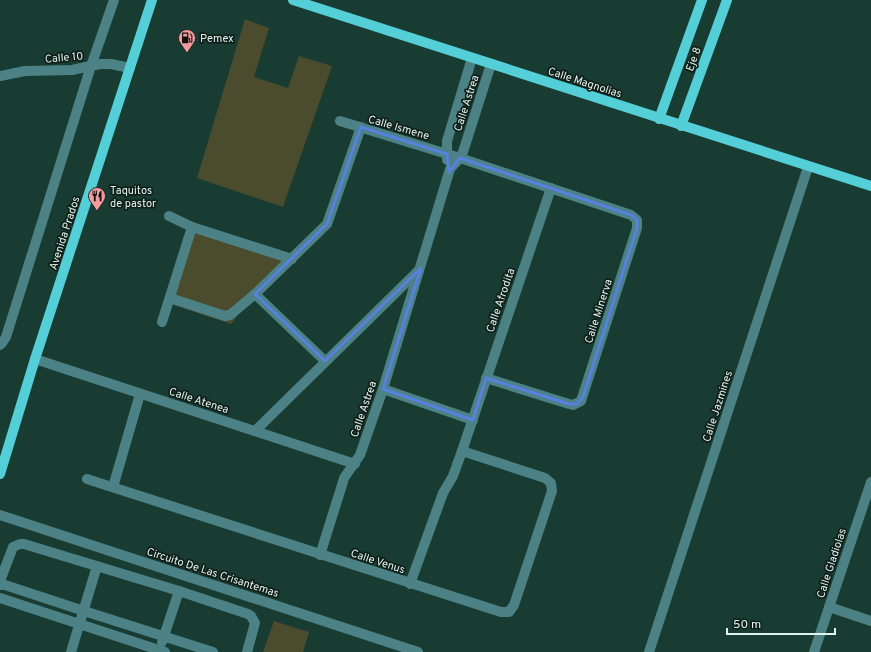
<svg xmlns="http://www.w3.org/2000/svg" width="871" height="652" viewBox="0 0 871 652" font-family="Overpass,sans-serif">
<style>
.green{fill:#4b4b2d}
.lines{fill:none;stroke-linecap:round;stroke-linejoin:round}
.minor{stroke:#4c8286;stroke-width:10}
.major{stroke:#54cfd7;stroke-width:10}
.marked{fill:none;stroke:#5880de;stroke-width:3;stroke-linejoin:round}
.labels{text-anchor:middle;stroke-width:3.5;stroke-linejoin:round;paint-order:stroke}
.poi-label{font-size:11px;fill:#e0f4ec;stroke:#101f1a;text-anchor:start}
.street-label{font-size:11px;fill:#e0f4ec;stroke:#101f1a}
</style>
<rect width="100%" height="100%" fill="#183c31"/>
<g class="green">
<path d="M 245,19 L 269,28 L 254,77 L 288,88 L 299,56 L 332,66 L 283,207 L 197,178 Z"/>
<path d="M 193,228 L 288,253 L 231,324 L 171,304 Z"/>
<path d="M 274,621 L 309,632 L 303,652 L 263,652 Z"/>
</g>
<g class="lines">
<g class="minor">
<path d="M 0,76 L 25,71 L 72,70 L 100,64 L 111,64 L 130,68"/>
<path d="M 340,121 L 460,158 L 631,215 L 637,220 L 637,228 L 581,401 L 573,405 L 569,404 L 486,378"/>
<path d="M 447,160 L 447,141 L 472,58"/>
<path d="M 169,216 L 192,227 L 292,259"/>
<path d="M 255,294 L 325,361"/>
<path d="M 170,298 L 225,316 L 230,315 L 255,294 L 327,224 L 361,127"/>
<path d="M 162,322 L 192,227"/>
<path d="M 0,345 L 2,343 L 6,337 L 91,66 L 114,0"/>
<path d="M 35,359 L 355,464"/>
<path d="M 383,389 L 473,420"/>
<path d="M 255,431 L 419,270"/>
<path d="M 87,479 L 501,612 L 509,612 L 514,605 L 552,491 L 551,483 L 545,478 L 462,451"/>
<path d="M 113,487 L 140,394"/>
<path d="M 0,515 L 418,652"/>
<path d="M 320,555 L 342,485 L 344,478 L 360,455 L 383,389 L 450,169 L 460,158 L 463,152 L 491,64"/>
<path d="M 0,581 L 13,547 L 20,544 L 24,544 L 179,591 L 248,614 L 251,616 L 255,623 L 247,652"/>
<path d="M 410,584 L 443,493 L 453,476 L 462,451 L 551,188"/>
<path d="M 0,585 L 5,585 L 84,611 L 213,652"/>
<path d="M 0,598 L 165,652"/>
<path d="M 829,607 L 871,621"/>
<path d="M 162,642 L 179,591"/>
<path d="M 71,652 L 97,566"/>
<path d="M 649,652 L 808,167"/>
<path d="M 814,652 L 871,482"/>
</g>
<g class="major">
<path d="M 293,0 L 871,186"/>
<path d="M 659,119 L 702,0"/>
<path d="M 681,126 L 727,0"/>
<path d="M 0,474 L 35,359 L 152,0"/>
</g>
</g>
<path class="marked" d="M 361,127 L 447,154 L 449,172 L 460,158 L 631,215 L 637,220 L 637,228 L 583,397 L 577,404 L 569,404 L 486,378 L 473,420 L 383,389 L 421,268 L 325,361 L 255,294 L 327,224 Z"/>
<defs>
<symbol id="fuel-pin" viewBox="-11 -11 22 30"><path d="M0 17L-7.5 6A9.5 9.5 0 1 1 7.5 6Z" fill="#f49b9f" stroke="#101f1a"/><path d="M-5.5-6h7V0h2V4h1.3V-2.5L3-4.5l.8-.8L6-3V5H2.5V1h-1V6h-7ZM-4.2-4.7v3.2H.2V-4.7Z" fill="#111"/></symbol>
<symbol id="restaurant-pin" viewBox="-11 -11 22 30"><path d="M0 17L-7.5 6A9.5 9.5 0 1 1 7.5 6Z" fill="#f49b9f" stroke="#101f1a"/><path d="M-5-6h1v4h1v-4h1v4h1v-4h1v5L-1.5 .5V6h-2V.5L-5-1ZM5-6V6H3V1.5H1.5Q1.5-4 5-6Z" fill="#111"/></symbol>
</defs>
<g fill-rule="evenodd">
<use href="#fuel-pin" x="177" y="28" width="20" height="27"/>
<use href="#restaurant-pin" x="87" y="186" width="20" height="27"/>
</g>
<g class="labels">
<g class="poi-label">
<text x="200" y="42">Pemex</text>
<text x="110" y="194">Taquitos<tspan x="110" dy="13">de pastor</tspan></text>
</g>
<g class="street-label">
<text transform="translate(64 57) rotate(-5)" y="4">Calle 10</text>
<text transform="translate(693 59) rotate(-70)" y="4">Eje 8</text>
<text transform="translate(585 82) rotate(18)" y="4">Calle Magnolias</text>
<text transform="translate(466 103) rotate(-72)" y="4">Calle Astrea</text>
<text transform="translate(399 127) rotate(16)" y="4">Calle Ismene</text>
<text transform="translate(64 233) rotate(-72)" y="4">Avenida Prados</text>
<text transform="translate(500 300) rotate(-71)" y="4">Calle Afrodita</text>
<text transform="translate(598 311) rotate(-72)" y="4">Calle Minerva</text>
<text transform="translate(199 400) rotate(18)" y="4">Calle Atenea</text>
<text transform="translate(717 406) rotate(-72)" y="4">Calle Jazmines</text>
<text transform="translate(363 409) rotate(-71)" y="4">Calle Astrea</text>
<text transform="translate(378 561) rotate(18)" y="4">Calle Venus</text>
<text transform="translate(831 563) rotate(-72)" y="4">Calle Gladiolas</text>
<text transform="translate(213 572) rotate(18)" y="4">Circuito De Las Crisantemas</text>
</g>
</g>
<path d="M727 628v6h108v-6" fill="none" stroke="#e0f4ec" stroke-width="2"/>
<text x="733" y="628" font-size="12" fill="#e0f4ec" stroke="#101f1a" stroke-width="3" paint-order="stroke">50 m</text>
</svg>
